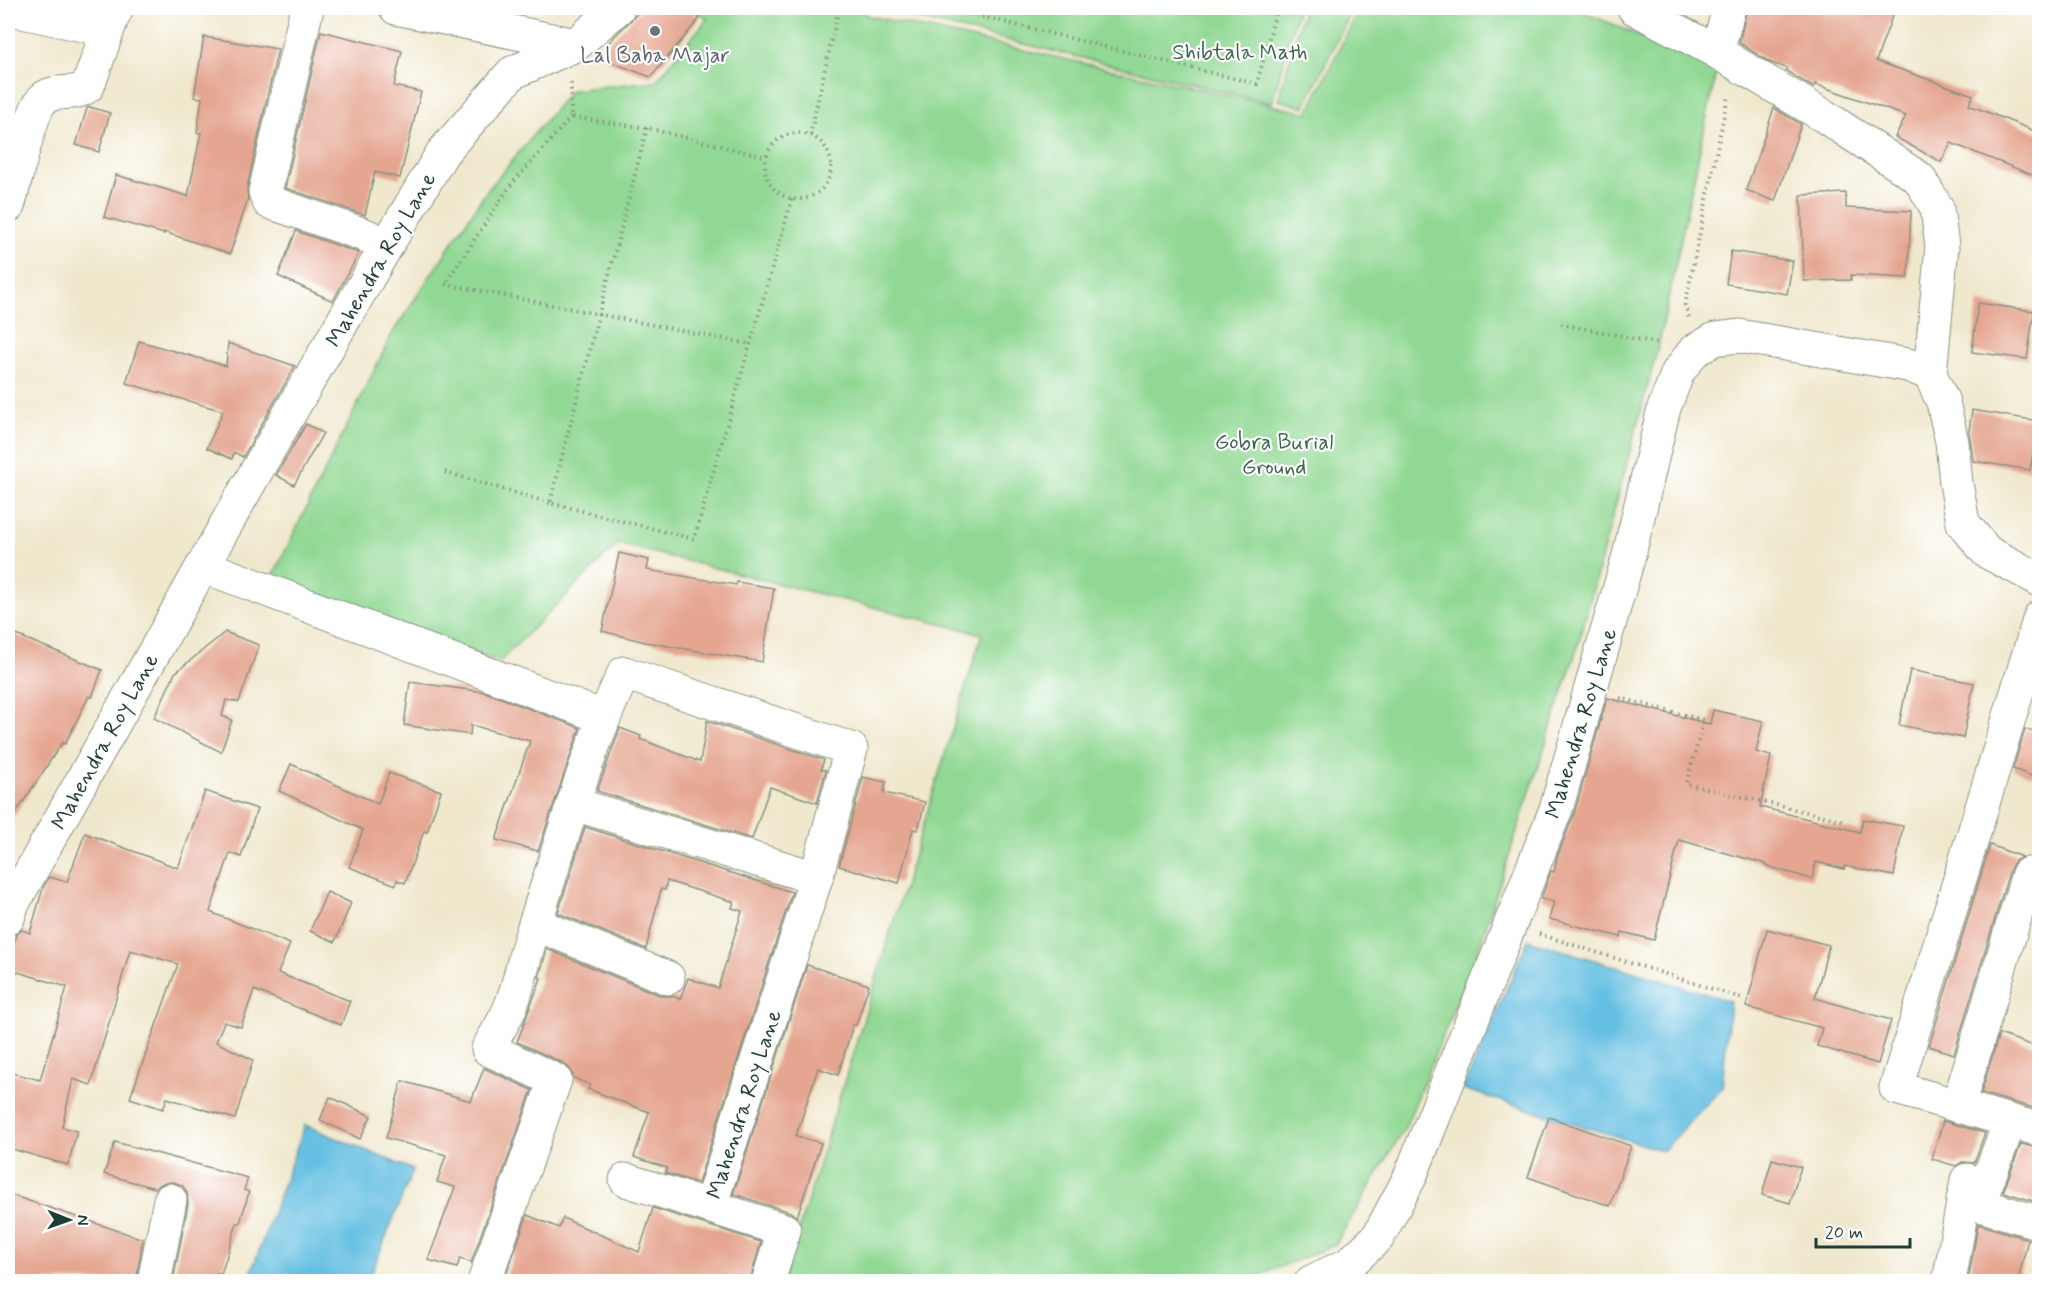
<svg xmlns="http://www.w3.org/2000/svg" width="2047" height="1289" viewBox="0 0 2047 1289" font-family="Mynerve,sans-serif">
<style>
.green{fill:#90d893;stroke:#588a64;stroke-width:1.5}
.water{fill:#65bfe2;stroke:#427e8b;stroke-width:1.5}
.building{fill:#e5a691}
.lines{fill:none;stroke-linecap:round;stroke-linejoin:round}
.minor-casing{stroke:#889280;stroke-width:35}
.tertiary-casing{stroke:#889280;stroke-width:35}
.path{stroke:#889280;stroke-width:4;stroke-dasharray:1.5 4.5;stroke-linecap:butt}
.minor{stroke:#fff;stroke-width:33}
.tertiary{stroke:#fff;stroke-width:33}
.worship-dot{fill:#6b7280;stroke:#fff;stroke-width:2}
.labels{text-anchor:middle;stroke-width:4.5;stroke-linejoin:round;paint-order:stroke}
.park-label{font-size:22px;fill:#3b644c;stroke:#fff}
.worship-label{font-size:22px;fill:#5b616d;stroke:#fff}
.street-label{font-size:22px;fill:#1f3d34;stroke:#fff}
</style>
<rect width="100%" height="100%" fill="#fff"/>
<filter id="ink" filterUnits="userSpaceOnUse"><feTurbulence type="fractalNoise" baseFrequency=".0167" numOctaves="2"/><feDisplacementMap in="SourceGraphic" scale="12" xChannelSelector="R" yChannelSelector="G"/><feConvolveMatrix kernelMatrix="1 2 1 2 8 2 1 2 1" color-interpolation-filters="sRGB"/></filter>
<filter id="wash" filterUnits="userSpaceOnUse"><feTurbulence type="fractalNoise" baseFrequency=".008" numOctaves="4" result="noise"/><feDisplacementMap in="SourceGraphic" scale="24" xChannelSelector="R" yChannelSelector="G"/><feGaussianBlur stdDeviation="1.35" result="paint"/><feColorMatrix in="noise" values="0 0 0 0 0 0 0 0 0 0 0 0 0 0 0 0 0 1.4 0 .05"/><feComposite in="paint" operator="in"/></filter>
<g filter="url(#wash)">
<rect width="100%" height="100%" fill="#f0e8cd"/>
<g class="green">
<path d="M 692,8 L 867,8 L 866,15 L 1307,113 L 1360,8 L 1574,8 L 1717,69 L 1659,343 L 1578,645 L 1477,953 L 1405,1128 L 1335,1245 L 1245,1281 L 783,1281 L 982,634 L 618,544 L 499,662 L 270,582 L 393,332 L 486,192 L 571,90 L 656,81 L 707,19 Z"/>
<path d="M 871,8 L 1298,8 L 1272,103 Z"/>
<path d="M 1304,8 L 1353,8 L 1304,107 L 1278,100 Z"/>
</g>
<g class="water">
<path d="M 1528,940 L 1730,1001 L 1722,1087 L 1663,1151 L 1463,1089 Z"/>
<path d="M 305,1125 L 413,1170 L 368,1281 L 248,1281 Z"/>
</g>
<g id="blocks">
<g class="building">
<path d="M 643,8 L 687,8 L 700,18 L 651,77 L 605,60 L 607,44 Z"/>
<path d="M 1747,8 L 1895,8 L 1876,61 L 1973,95 L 1969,105 L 2040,133 L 2040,178 L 1951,143 L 1941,162 L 1895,137 L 1906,116 L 1815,84 L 1814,88 L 1786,71 L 1787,68 L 1771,63 L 1739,43 Z"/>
<path d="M 321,31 L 402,51 L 394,86 L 421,92 L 400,178 L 375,172 L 365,215 L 285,188 Z"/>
<path d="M 204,37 L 278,49 L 247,188 L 248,199 L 230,254 L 164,232 L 164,234 L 104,217 L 116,175 L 188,196 L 201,133 L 197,133 L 202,98 L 194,97 Z"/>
<path d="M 90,107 L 110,113 L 99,152 L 76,145 L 87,108 Z"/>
<path d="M 1774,108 L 1801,124 L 1775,201 L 1746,190 Z"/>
<path d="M 1846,193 L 1846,208 L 1911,211 L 1908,278 L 1851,275 L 1851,280 L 1804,281 L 1801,195 Z"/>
<path d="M 296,231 L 359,253 L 333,301 L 278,276 Z"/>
<path d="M 1731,251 L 1793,261 L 1787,294 L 1726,284 Z"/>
<path d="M 1978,303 L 2034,311 L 2027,359 L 1972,352 Z"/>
<path d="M 139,341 L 226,366 L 228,343 L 295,366 L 243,457 L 234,452 L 232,459 L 207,448 L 223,411 L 126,383 Z"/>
<path d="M 1972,410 L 2039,421 L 2030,470 L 1973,461 L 1969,431 Z"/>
<path d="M 306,424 L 323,433 L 294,485 L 276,475 Z"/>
<path d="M 619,553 L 649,560 L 647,570 L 736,585 L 737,582 L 774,588 L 762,662 L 645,642 L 602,631 Z"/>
<path d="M 225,632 L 259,645 L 239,702 L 226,700 L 222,716 L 232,720 L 221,752 L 154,718 L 175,673 Z"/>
<path d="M 14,634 L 102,670 L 92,697 L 89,696 L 65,744 L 62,743 L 8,825 L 8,650 Z"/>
<path d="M 1910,670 L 1974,683 L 1963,738 L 1899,725 Z"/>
<path d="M 410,682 L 485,692 L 580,728 L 538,851 L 496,840 L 530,741 L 471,725 L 470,735 L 404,725 Z"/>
<path d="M 1607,698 L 1710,724 L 1713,710 L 1763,721 L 1756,752 L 1771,756 L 1760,807 L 1860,832 L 1863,819 L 1903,826 L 1894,876 L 1845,866 L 1844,869 L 1816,862 L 1812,879 L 1766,866 L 1766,864 L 1679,840 L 1654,940 L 1622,932 L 1621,937 L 1549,919 L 1554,902 L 1541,899 L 1551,871 L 1554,872 L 1557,857 L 1574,814 Z"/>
<path d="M 707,721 L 824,760 L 821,769 L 826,770 L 817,803 L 770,787 L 752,839 L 597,791 L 620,728 L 641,736 L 640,739 L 700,762 Z"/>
<path d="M 2025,729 L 2040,734 L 2040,779 L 2013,769 Z"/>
<path d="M 291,764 L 378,804 L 389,773 L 441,791 L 427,832 L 424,831 L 405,883 L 397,880 L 396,885 L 349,867 L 363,830 L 279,791 Z"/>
<path d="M 863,777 L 886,782 L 884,793 L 925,802 L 918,830 L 913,829 L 899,883 L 839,866 Z"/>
<path d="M 205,791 L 257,809 L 241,857 L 230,853 L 210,912 L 290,944 L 278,973 L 350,1001 L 341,1025 L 254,990 L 241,1027 L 224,1022 L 216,1042 L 253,1060 L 235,1119 L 167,1098 L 163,1109 L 130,1098 L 178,964 L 130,950 L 91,1085 L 73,1079 L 62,1127 L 77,1131 L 68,1165 L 8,1148 L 8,1072 L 40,1080 L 67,987 L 8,969 L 16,934 L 22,930 L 30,933 L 43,888 L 49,877 L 67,882 L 85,833 L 178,868 Z"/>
<path d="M 585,827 L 792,892 L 698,1183 L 665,1173 L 667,1168 L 634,1157 L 649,1112 L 588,1089 L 590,1085 L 574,1078 L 570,1069 L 563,1063 L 517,1042 L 541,978 L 539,977 L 547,949 L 662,996 L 672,996 L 680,999 L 688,978 L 718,988 L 742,911 L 732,908 L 734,902 L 667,881 L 665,890 L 661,889 L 646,949 L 558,913 Z"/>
<path d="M 1990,845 L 2022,857 L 2015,861 L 2010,869 L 1954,1054 L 1929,1046 Z"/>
<path d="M 327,892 L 351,903 L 335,942 L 310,931 Z"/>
<path d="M 1767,929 L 1829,945 L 1815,998 L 1891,1020 L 1878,1064 L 1817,1046 L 1822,1028 L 1746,1007 Z"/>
<path d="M 807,965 L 869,985 L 856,1025 L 853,1025 L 838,1075 L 818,1068 L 796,1136 L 821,1143 L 797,1217 L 790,1212 L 733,1194 Z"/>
<path d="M 1999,1034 L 2040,1048 L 2040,1110 L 1981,1093 Z"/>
<path d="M 484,1068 L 532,1090 L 471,1263 L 460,1258 L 457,1268 L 428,1260 L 455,1187 L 437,1182 L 446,1155 L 386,1138 L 402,1081 L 471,1101 Z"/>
<path d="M 330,1097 L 371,1116 L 360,1139 L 320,1120 Z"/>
<path d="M 1549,1117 L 1631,1146 L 1610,1206 L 1528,1177 Z"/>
<path d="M 1943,1121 L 1985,1133 L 1974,1163 L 1962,1162 L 1956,1166 L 1932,1159 Z"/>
<path d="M 115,1142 L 248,1178 L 244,1190 L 249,1192 L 240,1223 L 237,1223 L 221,1275 L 217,1273 L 214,1281 L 173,1281 L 188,1204 L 187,1193 L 183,1186 L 174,1182 L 163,1183 L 155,1188 L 104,1174 Z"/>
<path d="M 2021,1144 L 2040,1148 L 2040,1203 L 2003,1192 Z"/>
<path d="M 1772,1159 L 1801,1167 L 1790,1203 L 1762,1195 Z"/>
<path d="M 8,1194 L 143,1239 L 136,1281 L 8,1281 Z"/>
<path d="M 653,1208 L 761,1242 L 750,1281 L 520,1281 L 506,1276 L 527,1215 L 559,1228 L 563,1218 L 639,1252 Z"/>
<path d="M 1978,1224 L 2028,1239 L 2018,1281 L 1968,1281 Z"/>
</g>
</g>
</g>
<g filter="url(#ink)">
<use href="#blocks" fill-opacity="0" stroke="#889280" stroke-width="1.5"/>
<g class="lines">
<defs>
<g id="minor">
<path d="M 12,8 L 27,13 L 97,28 L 112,18 L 117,8"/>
<path d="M 307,8 L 265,192 L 269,202 L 365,235 L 387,245"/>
<path d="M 396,8 L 575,45"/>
<path d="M 1717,52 L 1729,8"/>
<path d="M 8,206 C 15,184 30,112 43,99 C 55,88 75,97 88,86 L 112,18"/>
<path d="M 203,566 L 603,717"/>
<path d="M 535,924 L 668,978"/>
<path d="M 1958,1106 L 2028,874"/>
<path d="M 2010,1121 L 2040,1130"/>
<path d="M 626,1180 L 784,1230 L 768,1282"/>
<path d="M 1963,1200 L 2040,1223"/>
<path d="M 710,1206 L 816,878"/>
<path d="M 154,1282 L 170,1200"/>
<path d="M 484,1282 L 555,1080 L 488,1049 C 496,1033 508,1017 513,1000 C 521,977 525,953 533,930 C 561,844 585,754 624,673 L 851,749 L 816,878 L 574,804"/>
<path d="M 1949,1282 L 1967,1180 L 1986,1185 L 2010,1121 L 1896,1088 L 2040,617"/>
</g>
<g id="tertiary">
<path d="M 1634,8 L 1717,52 L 1824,116 L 1919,178 L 1937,208 L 1942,246 L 1930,374 L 1943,402 L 1952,442 L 1956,483 L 1963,523 L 1987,552 L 2040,580"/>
<path d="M 8,918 L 12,905 L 242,496 L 387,245 L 443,152 L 512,73 L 575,45 L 618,8"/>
<path d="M 1311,1282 L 1349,1264 L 1378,1237 L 1410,1177 L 1556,809 L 1628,559 L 1664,408 L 1678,372 L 1694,351 L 1715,339 L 1739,336 L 1908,365 L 1930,374"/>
</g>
</defs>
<use href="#minor" class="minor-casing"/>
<use href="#tertiary" class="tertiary-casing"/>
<g class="path">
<path d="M 947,8 L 1257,84 L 1277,8"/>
<path d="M 571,83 L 571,117 L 647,128 L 766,157"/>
<path d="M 571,117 L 510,186 L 445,284 L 750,344"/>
<path d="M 647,128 L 550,503 L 694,539 L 792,199"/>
<circle cx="798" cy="166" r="33"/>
<path d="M 810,135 L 839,8"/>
<path d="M 1689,317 L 1685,305 L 1728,96"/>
<path d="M 1561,324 L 1658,343"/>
<path d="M 445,472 L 550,503"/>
<path d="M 1620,698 L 1704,720 L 1686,784 L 1845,821"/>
<path d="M 1539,934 L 1741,998"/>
</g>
<use href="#minor" class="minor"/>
<use href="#tertiary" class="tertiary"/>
</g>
</g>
<circle class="worship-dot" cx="655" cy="31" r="6"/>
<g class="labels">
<g class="park-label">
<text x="1240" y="59">Shibtala Math</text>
<text x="1274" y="449">Gobra Burial<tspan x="1274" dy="25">Ground</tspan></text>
</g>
<g class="worship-label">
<text x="655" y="62">Lal Baba Majar</text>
</g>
<g class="street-label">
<text transform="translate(380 259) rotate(-60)" y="8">Mahendra Roy Lane</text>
<text transform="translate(1580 723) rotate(-73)" y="8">Mahendra Roy Lane</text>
<text transform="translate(104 741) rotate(-61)" y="8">Mahendra Roy Lane</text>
<text transform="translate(743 1104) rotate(-72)" y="8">Mahendra Roy Lane</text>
</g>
</g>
<rect width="2047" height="1289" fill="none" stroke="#fff" stroke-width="30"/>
<g transform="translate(69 1220) rotate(91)" stroke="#ffffff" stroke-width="4.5" paint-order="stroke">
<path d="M0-4.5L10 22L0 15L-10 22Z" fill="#1f3d34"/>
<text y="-9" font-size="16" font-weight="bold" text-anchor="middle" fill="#1f3d34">N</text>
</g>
<path d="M1816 1238v9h94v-9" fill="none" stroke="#1f3d34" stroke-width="3"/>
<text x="1825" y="1238" font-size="18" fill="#1f3d34" stroke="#ffffff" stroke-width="4.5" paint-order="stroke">20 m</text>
</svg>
